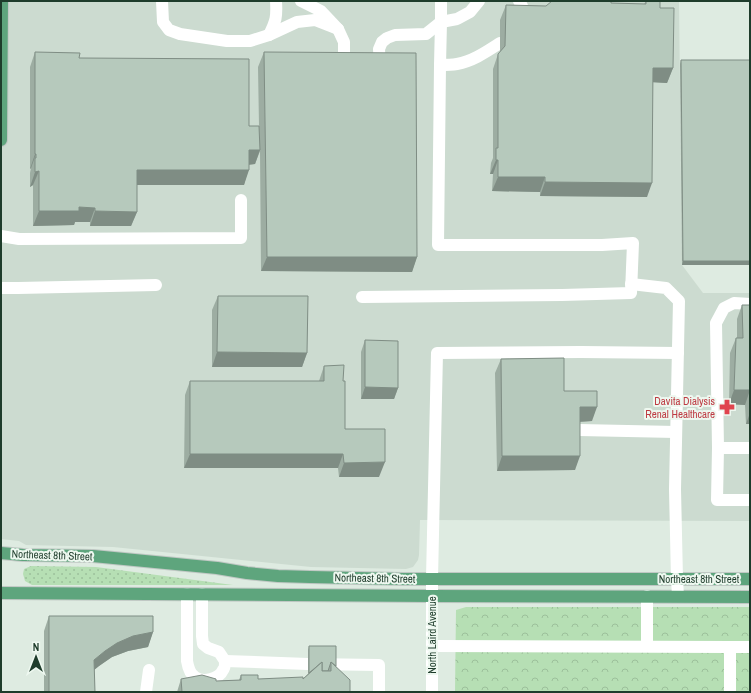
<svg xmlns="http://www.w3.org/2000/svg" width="751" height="693" viewBox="0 0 751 693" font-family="'Archivo Narrow',sans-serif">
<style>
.built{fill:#ccdbd0}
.grass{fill:url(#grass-dots)}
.park{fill:url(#park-crowns)}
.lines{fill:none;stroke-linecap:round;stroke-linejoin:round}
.major-casing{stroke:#c0c8c4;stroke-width:14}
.minor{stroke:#fff;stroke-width:12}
.major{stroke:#5ea57d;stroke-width:12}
.wall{fill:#9dada2}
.shaded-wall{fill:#7f8d84}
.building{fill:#b6c9bc;stroke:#7f8d84}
.labels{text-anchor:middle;stroke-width:4;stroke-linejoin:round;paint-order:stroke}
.health-label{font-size:11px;fill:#be3a42;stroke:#eef8f0;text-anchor:end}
.street-label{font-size:11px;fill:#1e3c2b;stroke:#eef8f0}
</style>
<defs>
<pattern id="grass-dots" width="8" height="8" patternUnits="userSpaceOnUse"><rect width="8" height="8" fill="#b6dfb4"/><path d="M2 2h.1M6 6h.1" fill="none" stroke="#9cc09b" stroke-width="1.8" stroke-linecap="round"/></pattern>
<pattern id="park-crowns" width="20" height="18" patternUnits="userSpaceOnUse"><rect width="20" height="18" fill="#b6dfb4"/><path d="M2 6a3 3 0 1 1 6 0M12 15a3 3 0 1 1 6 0" fill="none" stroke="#9cc09b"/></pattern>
</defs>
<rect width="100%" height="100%" fill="#deebe1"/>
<path class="built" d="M 1,1 L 679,1 L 682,265 L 703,293 L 750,293 L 750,521 L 420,520 L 419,555 L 418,560 L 413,567 L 406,569 L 311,567 L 113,547 L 26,545 L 19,541 L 1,539 Z"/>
<path class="grass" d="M 31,566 L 96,567 L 233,585 L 32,585 L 25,581 L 23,574 L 24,569 Z"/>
<path class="park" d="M 466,607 L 750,607 L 750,692 L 455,692 L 456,610 Z"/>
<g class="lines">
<defs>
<g id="major">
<path d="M 1,140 L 2,1"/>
<path d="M 1,553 L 23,555 L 93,556 L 217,568 L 247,573 L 278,576 L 310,577 L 403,579 L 750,579"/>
<path d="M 1,593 L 432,596 L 750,597"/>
</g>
</defs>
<use href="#major" class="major-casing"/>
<g class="minor">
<path d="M 162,1 L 163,22 L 169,30 L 180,34 L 227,41 L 250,41 L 269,35 L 297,22 L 315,20 L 338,29"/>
<path d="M 301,1 L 321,11 L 338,29 L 344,42 L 344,67"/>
<path d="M 441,1 L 441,22 L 457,19 L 470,12 L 479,1"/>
<path d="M 519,20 L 522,6 L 519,1"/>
<path d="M 441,22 L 440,65 C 446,65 451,65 457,64 C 473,61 486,52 500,43"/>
<path d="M 269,35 C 276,21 277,17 276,1"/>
<path d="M 380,67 L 379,49 L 382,42 L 387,38 L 395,35 L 426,34 L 441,22"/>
<path d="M 1,236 L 19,239 L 241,238 L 241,200"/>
<path d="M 631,284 L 666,288 L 679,301 L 675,489 L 677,579 L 678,596"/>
<path d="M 1,288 L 18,288 L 156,285"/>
<path d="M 362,297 L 562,295 L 631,293 L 633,243 L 602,245 L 438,245 L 440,65"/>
<path d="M 750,304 L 734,303 L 724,308 L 716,323 L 718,448 L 750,448"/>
<path d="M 579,430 L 676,432"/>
<path d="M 718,448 L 717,500 L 750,500"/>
<path d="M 187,594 L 187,661 C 188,667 190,674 195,677 C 203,683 219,679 223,670 C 225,668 225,664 225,661 L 219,652 L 208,648 L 203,644 L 202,636 L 202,594"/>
<path d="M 433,646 L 730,647 L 730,692"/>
<path d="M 647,646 L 647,596"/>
<path d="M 730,647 L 750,647"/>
<path d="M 225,661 L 308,664 L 379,665 L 379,692"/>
<path d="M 146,692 L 149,670"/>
<path d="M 432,692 L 432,579 L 437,353 L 581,352 L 678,353"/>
</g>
<use href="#major" class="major"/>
</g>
<g class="wall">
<path d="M 646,1 L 660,1 L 660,8 L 673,68 L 667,83 L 653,82 L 647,197 L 540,196 L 540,192 L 492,191 L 493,174 L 490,174 L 491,163 L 493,158 L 493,69 L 498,54 L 500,52 L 500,20 L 506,5 L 546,6 L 611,3 L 644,4 Z"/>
<path d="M 35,52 L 79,58 L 249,126 L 259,126 L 258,67 L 264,52 L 417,257 L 412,272 L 261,271 L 260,151 L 255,164 L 249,165 L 244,185 L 137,185 L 137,212 L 131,226 L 90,226 L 90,222 L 75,222 L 74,225 L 33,226 L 33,185 L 30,187 L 30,173 L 31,168 L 30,169 L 30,67 Z"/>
<path d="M 681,60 L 750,60 L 750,265 L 682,265 L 680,64 Z"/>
<path d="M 218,296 L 307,353 L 302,367 L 212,367 L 212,310 Z"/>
<path d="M 742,305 L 750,305 L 750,424 L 746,424 L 745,405 L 729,404 L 730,353 L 736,338 L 737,338 L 737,319 Z"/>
<path d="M 365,340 L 398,388 L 394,399 L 361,399 L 361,352 Z"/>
<path d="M 501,359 L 564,391 L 592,421 L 580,422 L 575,470 L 497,471 L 495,373 Z"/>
<path d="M 324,366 L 343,381 L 345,429 L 379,477 L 339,477 L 338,468 L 184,468 L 185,395 L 190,381 L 319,381 Z"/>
<path d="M 49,616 L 153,632 L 148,647 L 128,651 L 112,657 L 99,666 L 94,670 L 95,692 L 44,692 L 44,631 Z"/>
<path d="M 309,646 L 336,666 L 350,692 L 177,692 L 181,679 L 216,681 L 239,680 L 241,675 L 258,679 L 303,679 L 308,674 L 308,650 Z"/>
</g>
<g class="shaded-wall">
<path d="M 653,68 L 673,68 L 667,83 L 648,82 Z"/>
<path d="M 249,150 L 260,150 L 255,164 L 244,165 Z"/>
<path d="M 35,154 L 36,154 L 31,168 L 30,169 Z"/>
<path d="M 496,160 L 498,160 L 493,174 L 490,174 Z"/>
<path d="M 137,170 L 249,170 L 244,185 L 132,185 Z"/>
<path d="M 39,171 L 33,185 L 30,187 L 35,172 Z"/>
<path d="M 498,177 L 545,177 L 540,192 L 492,191 Z"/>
<path d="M 545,182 L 652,183 L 647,197 L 540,196 Z"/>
<path d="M 79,207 L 95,208 L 90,222 L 75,222 L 74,225 L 33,226 L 39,211 Z"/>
<path d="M 95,211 L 137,212 L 131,226 L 90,226 Z"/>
<path d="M 267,257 L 417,257 L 412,272 L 261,271 Z"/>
<path d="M 683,261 L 750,261 L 750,265 L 682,265 Z"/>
<path d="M 217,352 L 307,353 L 302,367 L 212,367 Z"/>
<path d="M 365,387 L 398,388 L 394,399 L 361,399 Z"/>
<path d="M 734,390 L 750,390 L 745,405 L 729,404 Z"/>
<path d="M 580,407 L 597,407 L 592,421 L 574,422 Z"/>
<path d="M 750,413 L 750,424 L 746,424 Z"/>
<path d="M 190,454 L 343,454 L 338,468 L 184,468 Z"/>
<path d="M 502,456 L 580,456 L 575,470 L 497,471 Z"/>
<path d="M 385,462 L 379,477 L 339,477 L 344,463 Z"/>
<path d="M 153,632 L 148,647 L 128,651 L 112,657 L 99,666 L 89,674 L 94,660 L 105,651 L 117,643 L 133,636 Z"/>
</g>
<g class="building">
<path d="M 552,1 L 611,1 L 611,3 L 646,4 L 646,1 L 660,1 L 660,8 L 674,8 L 673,68 L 653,68 L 652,183 L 545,182 L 545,177 L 498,177 L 498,160 L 496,160 L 496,148 L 498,148 L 498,54 L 505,46 L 506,5 L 546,6 Z"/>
<path d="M 35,52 L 80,53 L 79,58 L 249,59 L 249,126 L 259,126 L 260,150 L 249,150 L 249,170 L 137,170 L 137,212 L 95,211 L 95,208 L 79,207 L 79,211 L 39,211 L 39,171 L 35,172 L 35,158 L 36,158 L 36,154 L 35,154 Z"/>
<path d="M 264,52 L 416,53 L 417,257 L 267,257 Z"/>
<path d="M 681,60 L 750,60 L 750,261 L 683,261 Z"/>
<path d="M 218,296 L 308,296 L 307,353 L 217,352 Z"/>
<path d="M 742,305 L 750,305 L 750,390 L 734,390 L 736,338 L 743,338 Z"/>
<path d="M 365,340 L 398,341 L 398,388 L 365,387 Z"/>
<path d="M 564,358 L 564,391 L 597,391 L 597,407 L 580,407 L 580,456 L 502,456 L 501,359 Z"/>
<path d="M 344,365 L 343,381 L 345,381 L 345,429 L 385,429 L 385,462 L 344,463 L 343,454 L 190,454 L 190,381 L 324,381 L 324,366 Z"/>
<path d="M 49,616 L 153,616 L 153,632 L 133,636 L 117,643 L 105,651 L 94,660 L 95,692 L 49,692 Z"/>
<path d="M 309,646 L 336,646 L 336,666 L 331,662 L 328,671 L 322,671 L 322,662 L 309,673 Z"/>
<path d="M 322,662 L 322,671 L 331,671 L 331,662 L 350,680 L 350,692 L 182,692 L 181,679 L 202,675 L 216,679 L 216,681 L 241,680 L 241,675 L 258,675 L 258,679 L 303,677 L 303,679 Z"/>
</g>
<defs>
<symbol id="pharmacy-bare" viewBox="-9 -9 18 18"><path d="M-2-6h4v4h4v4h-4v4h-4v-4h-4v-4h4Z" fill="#e0444e" stroke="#eef8f0" stroke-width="2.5" paint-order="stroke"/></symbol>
</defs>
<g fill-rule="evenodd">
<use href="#pharmacy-bare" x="716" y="396" width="22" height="22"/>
</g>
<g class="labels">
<g class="health-label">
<text x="715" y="405">Davita Dialysis<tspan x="715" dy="13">Renal Healthcare</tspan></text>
</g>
<g class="street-label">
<text transform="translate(52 555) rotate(2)" y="4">Northeast 8th Street</text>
<text transform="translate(375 578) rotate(1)" y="4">Northeast 8th Street</text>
<text x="699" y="583">Northeast 8th Street</text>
<text transform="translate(432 635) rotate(-90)" y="4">North Laird Avenue</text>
</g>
</g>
<rect width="751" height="693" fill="none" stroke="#1e3c2b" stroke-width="4"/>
<g transform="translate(36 657)" stroke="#eef8f0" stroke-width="3" paint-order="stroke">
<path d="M0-3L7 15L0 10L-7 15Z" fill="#1e3c2b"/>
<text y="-6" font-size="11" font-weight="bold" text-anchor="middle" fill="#1e3c2b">N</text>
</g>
</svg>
